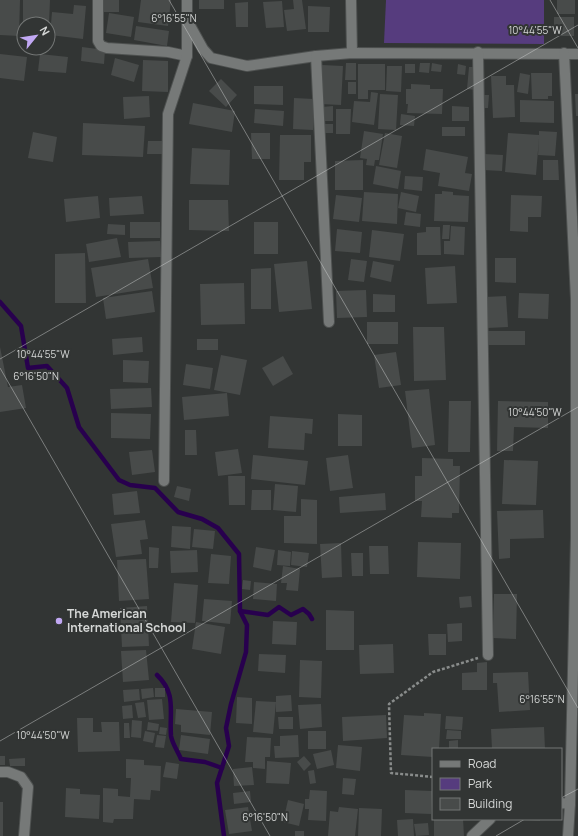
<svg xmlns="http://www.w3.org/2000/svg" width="578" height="836" viewBox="0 0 578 836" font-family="Manrope,sans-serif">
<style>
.green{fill:#563c7e}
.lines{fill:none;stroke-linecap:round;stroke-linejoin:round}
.stream{stroke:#28004e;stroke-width:4.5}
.building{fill:#484b4a}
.minor-casing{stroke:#4e5150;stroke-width:12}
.path{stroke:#898c8b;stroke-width:2.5;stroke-dasharray:3 2;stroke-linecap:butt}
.minor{stroke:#767978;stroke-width:10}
.ticks{fill:none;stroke:#d5d7d6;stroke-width:1;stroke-opacity:0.45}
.poi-dot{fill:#c1a8f3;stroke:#323534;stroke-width:1.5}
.labels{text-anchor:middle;stroke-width:4;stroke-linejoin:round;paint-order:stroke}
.poi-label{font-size:12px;font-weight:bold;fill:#d5d7d6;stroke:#323534;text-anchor:start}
.ticks-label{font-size:10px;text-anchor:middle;fill:#d5d7d6;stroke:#323534;stroke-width:4;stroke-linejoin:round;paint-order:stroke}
</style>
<rect width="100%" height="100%" fill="#323534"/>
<path class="green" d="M 386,0 L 544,0 L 544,44 L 384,43 Z"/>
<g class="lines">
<g class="stream">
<path d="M 0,302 L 21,326 L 28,368 L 47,366 L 67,388 L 79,427 L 119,480 L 130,485 L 155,488 L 178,512 L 202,519 L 218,528 L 239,554 L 240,611 L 247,625 L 246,652 L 231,704 L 226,728 L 229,746 L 217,783 L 224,836"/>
<path d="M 240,611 L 268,615 L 279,607 L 291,615 L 303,609 L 309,614 L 312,619"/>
<path d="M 157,675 C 177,694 169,712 171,736 C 172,743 178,752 181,759 L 205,762 L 222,768"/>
</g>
</g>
<g class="building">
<path d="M 0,0 L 20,0 L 19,36 L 0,35 Z"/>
<path d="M 23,0 L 50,0 L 49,24 L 23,24 Z"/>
<path d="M 102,0 L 119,0 L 119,12 L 101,12 Z"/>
<path d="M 141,0 L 171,0 L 168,26 L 138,22 Z"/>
<rect x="199" y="0" width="25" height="9"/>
<path d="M 293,0 L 302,0 L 306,29 L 287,31 L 284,10 L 294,9 Z"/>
<rect x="557" y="0" width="18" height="14"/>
<path d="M 282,1 L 284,27 L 266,28 L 263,2 Z"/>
<path d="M 248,2 L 248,27 L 236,27 L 235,3 Z"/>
<path d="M 74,5 L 86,6 L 83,39 L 50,35 L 52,12 L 73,14 Z"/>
<path d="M 308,6 L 330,7 L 329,32 L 308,32 Z"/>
<path d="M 109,13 L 134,17 L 131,37 L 106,33 Z"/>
<rect x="554" y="17" width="20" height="19"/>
<path d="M 136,26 L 169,31 L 167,46 L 134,40 Z"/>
<path d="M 82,47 L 105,50 L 104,64 L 81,61 Z"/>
<path d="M 0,54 L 27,57 L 24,81 L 0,78 Z"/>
<path d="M 40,54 L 68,57 L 66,73 L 38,71 Z"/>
<path d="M 115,58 L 139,65 L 134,82 L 111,75 Z"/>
<path d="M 143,60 L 168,61 L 168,92 L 142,91 Z"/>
<path d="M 346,63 L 356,63 L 356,80 L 345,80 Z"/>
<path d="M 420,63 L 430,63 L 429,73 L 419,72 Z"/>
<path d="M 432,63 L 442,65 L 441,72 L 431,71 Z"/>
<path d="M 358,64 L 385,64 L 385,90 L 368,90 L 368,99 L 358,99 Z"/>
<rect x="405" y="64" width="10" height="9"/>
<path d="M 458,64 L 466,66 L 465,75 L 457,74 Z"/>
<path d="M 322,65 L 343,66 L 341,105 L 320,104 Z"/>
<path d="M 387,66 L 402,66 L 401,92 L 386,91 Z"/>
<path d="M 469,67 L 477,67 L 476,90 L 467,89 Z"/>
<path d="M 520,73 L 530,75 L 528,94 L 517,92 Z"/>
<path d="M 531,73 L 552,73 L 552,96 L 548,96 L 548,99 L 532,99 Z"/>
<path d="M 491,76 L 506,76 L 506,85 L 514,85 L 515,117 L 493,118 Z"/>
<path d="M 221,79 L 237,95 L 226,107 L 209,91 Z"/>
<rect x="348" y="82" width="8" height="12"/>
<path d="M 411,84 L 430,85 L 430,89 L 443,89 L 442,114 L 407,113 L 408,104 L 406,104 L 406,89 L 411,89 Z"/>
<path d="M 254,86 L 283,86 L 283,105 L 254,104 Z"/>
<path d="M 371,92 L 378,93 L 374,125 L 352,122 L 354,101 L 370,102 Z"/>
<path d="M 380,94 L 398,95 L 396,130 L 378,129 Z"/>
<path d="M 575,94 L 578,94 L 578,116 L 576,116 Z"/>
<path d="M 480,95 L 489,95 L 488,108 L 480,108 Z"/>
<path d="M 149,96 L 150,117 L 124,119 L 123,97 Z"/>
<path d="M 294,98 L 314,99 L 313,130 L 293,129 Z"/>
<path d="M 520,100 L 554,101 L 554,123 L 520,122 Z"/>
<path d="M 193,103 L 235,111 L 232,132 L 189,124 Z"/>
<path d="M 333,106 L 333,121 L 323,121 L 322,107 Z"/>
<path d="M 452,106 L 469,107 L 469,121 L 452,121 Z"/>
<path d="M 255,109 L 284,111 L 283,126 L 254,123 Z"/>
<path d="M 336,109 L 351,109 L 350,134 L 336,134 Z"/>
<path d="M 401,114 L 415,116 L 414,126 L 400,125 Z"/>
<path d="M 83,123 L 145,126 L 143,157 L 82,155 Z"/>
<path d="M 324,124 L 333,124 L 333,133 L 323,133 Z"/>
<rect x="442" y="127" width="23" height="9"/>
<path d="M 364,131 L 383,134 L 379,160 L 375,160 L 374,166 L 366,165 L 367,159 L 360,158 Z"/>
<path d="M 539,131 L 557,132 L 555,156 L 538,155 L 539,138 L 536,175 L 505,172 L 508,133 L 539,135 Z"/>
<path d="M 33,132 L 57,137 L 53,162 L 28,158 Z"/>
<path d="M 251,133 L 270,133 L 270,159 L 252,159 Z"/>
<path d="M 385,133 L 402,136 L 397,168 L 379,165 Z"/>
<path d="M 280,135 L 311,135 L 311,162 L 304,162 L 304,180 L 279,180 Z"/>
<path d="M 148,141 L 163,141 L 162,154 L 147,154 Z"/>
<path d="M 192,148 L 230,150 L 229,185 L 190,184 Z"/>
<path d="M 426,149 L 468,157 L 465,173 L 472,174 L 469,191 L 438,186 L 440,173 L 423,170 Z"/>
<path d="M 484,154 L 503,155 L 502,171 L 483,170 Z"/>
<path d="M 363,160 L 363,190 L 335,190 L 335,161 Z"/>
<path d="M 543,160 L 558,160 L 559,180 L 543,180 Z"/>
<path d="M 376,166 L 401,171 L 398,189 L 373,184 Z"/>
<path d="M 405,176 L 423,177 L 422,191 L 404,189 Z"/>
<path d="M 442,191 L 453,192 L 453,195 L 469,196 L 468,222 L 434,221 L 435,194 L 442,194 Z"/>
<path d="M 364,192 L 398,194 L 397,224 L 362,221 Z"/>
<path d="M 401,192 L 419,196 L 416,212 L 398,208 Z"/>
<path d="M 336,195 L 362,198 L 359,222 L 333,219 Z"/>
<path d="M 511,195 L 542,196 L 541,217 L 528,217 L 528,232 L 510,231 Z"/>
<path d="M 98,196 L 100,218 L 66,222 L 64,199 Z"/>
<path d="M 142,196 L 144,214 L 110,216 L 109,198 Z"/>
<path d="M 189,200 L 228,200 L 229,231 L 189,230 Z"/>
<path d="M 406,212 L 421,214 L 420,227 L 404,225 Z"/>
<rect x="130" y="222" width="30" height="16"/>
<rect x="254" y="222" width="24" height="32"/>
<path d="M 108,224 L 125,225 L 125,235 L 107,234 Z"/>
<path d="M 443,225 L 450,225 L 449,239 L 442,239 Z"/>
<path d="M 451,226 L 465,227 L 464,255 L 444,254 L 444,241 L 450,241 Z"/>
<path d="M 426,227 L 440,227 L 441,255 L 417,255 L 417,233 L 426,232 Z"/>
<path d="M 337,229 L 362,232 L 360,253 L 335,251 Z"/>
<path d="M 372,230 L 404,234 L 400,261 L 369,257 Z"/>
<path d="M 117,238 L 121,257 L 89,262 L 86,244 Z"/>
<path d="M 160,241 L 161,257 L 129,258 L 128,242 Z"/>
<path d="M 85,253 L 86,303 L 55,303 L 55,254 Z"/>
<path d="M 495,258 L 516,258 L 516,283 L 495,282 Z"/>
<path d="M 148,259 L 153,288 L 96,297 L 91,268 Z"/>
<path d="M 351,259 L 367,261 L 364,282 L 348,280 Z"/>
<path d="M 307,261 L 312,309 L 279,312 L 274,264 Z"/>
<path d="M 373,261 L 394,265 L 391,282 L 370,277 Z"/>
<path d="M 455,266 L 457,303 L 427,304 L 425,268 Z"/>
<path d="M 271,268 L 271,309 L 251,309 L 251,269 Z"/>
<path d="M 244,283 L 245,324 L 201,325 L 200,284 Z"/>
<path d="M 366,290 L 367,317 L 337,318 L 336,291 Z"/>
<path d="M 152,291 L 155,312 L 106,319 L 103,298 Z"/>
<path d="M 519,293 L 549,294 L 548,319 L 518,318 Z"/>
<path d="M 373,294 L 395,295 L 395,312 L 373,312 Z"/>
<path d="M 506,296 L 508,327 L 487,328 L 485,297 Z"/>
<rect x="367" y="322" width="31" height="22"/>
<path d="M 413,327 L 444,327 L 446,380 L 414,381 Z"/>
<rect x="488" y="331" width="37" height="14"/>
<path d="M 142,337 L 143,352 L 113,355 L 112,339 Z"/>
<rect x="197" y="339" width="21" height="11"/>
<path d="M 0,347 L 8,387 L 22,385 L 26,408 L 0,412 Z"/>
<path d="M 396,352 L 401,385 L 379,388 L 374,355 Z"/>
<path d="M 221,355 L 247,360 L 240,395 L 214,390 Z"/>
<path d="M 283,356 L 293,374 L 273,386 L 262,368 Z"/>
<path d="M 123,360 L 149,361 L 148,383 L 123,382 Z"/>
<path d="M 186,364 L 213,368 L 210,389 L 183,385 Z"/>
<path d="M 151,388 L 152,407 L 111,409 L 110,389 Z"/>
<path d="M 429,389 L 435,445 L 412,448 L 405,391 Z"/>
<path d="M 227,393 L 229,416 L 184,420 L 182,397 Z"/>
<path d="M 449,401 L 471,401 L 470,452 L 448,452 Z"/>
<path d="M 498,401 L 548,402 L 548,428 L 514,427 L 513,451 L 497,451 Z"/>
<path d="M 111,413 L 151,414 L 150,439 L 111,438 Z"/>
<path d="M 338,414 L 362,415 L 362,446 L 338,446 Z"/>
<path d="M 270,416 L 313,419 L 312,434 L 305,433 L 304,450 L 268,448 Z"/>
<path d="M 185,430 L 196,430 L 197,455 L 185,455 Z"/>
<path d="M 238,449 L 242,473 L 218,476 L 215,452 Z"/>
<path d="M 152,450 L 155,472 L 132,475 L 129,452 Z"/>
<path d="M 253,455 L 308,461 L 305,485 L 251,479 Z"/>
<path d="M 348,455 L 353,488 L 330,491 L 326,458 Z"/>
<path d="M 422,458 L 453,459 L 453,466 L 460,466 L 459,513 L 452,513 L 452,518 L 421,517 L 422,501 L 415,501 L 415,476 L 422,476 Z"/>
<path d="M 504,460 L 538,461 L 536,505 L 502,504 Z"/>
<path d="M 228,476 L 245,476 L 245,505 L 229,505 Z"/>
<path d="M 275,484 L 298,486 L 296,512 L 273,510 Z"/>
<path d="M 177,486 L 191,489 L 189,501 L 174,497 Z"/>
<path d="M 252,490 L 271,490 L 271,510 L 251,510 Z"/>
<path d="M 137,491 L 140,513 L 114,515 L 112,494 Z"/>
<path d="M 385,493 L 386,510 L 340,513 L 339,497 Z"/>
<path d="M 301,499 L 317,500 L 317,544 L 284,543 L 284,516 L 301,516 Z"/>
<path d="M 543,510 L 544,538 L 510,539 L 510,558 L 499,559 L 497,511 Z"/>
<path d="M 145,520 L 148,539 L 140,540 L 142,554 L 116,557 L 111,524 Z"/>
<path d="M 172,526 L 191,527 L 190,549 L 171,547 Z"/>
<path d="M 194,529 L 215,531 L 213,549 L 192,547 Z"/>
<path d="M 418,542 L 461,543 L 460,579 L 417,577 Z"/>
<path d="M 341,543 L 342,577 L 322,578 L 320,544 Z"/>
<path d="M 369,546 L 388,546 L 389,574 L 370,574 Z"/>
<path d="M 149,547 L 159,548 L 158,568 L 149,568 Z"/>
<path d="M 256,547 L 275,550 L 271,571 L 253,567 Z"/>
<path d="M 197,550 L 198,572 L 171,573 L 170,551 Z"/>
<path d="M 278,550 L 291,552 L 290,566 L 277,565 Z"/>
<path d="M 292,551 L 309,553 L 307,567 L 291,565 Z"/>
<path d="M 351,553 L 363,553 L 363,576 L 352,576 Z"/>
<path d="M 211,554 L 231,556 L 229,584 L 208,583 Z"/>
<path d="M 146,559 L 149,599 L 119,601 L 117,560 Z"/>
<path d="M 283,566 L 300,569 L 298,591 L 286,590 L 287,583 L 281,583 Z"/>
<path d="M 243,580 L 251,581 L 250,590 L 242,589 Z"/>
<path d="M 254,582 L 277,584 L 276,601 L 253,599 Z"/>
<path d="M 174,583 L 198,585 L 195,623 L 171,622 Z"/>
<path d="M 494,594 L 517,594 L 516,639 L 493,638 Z"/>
<path d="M 471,596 L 472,607 L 460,608 L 459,597 Z"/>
<path d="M 204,599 L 232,601 L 230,624 L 202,621 Z"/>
<path d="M 147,606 L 149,646 L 122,647 L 120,608 Z"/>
<path d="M 326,610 L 354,611 L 354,650 L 326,650 Z"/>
<path d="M 273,621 L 297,622 L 296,645 L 272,644 Z"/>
<path d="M 196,622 L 225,627 L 221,654 L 192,649 Z"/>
<path d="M 462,623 L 462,641 L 448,642 L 447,624 Z"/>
<path d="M 428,634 L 446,634 L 446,655 L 429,655 Z"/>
<path d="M 393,644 L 394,673 L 360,674 L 359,645 Z"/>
<path d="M 146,650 L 149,680 L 123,682 L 121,651 Z"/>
<path d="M 259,654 L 286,655 L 285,673 L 258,671 Z"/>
<path d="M 300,660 L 322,661 L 321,698 L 299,697 Z"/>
<path d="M 487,662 L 487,690 L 462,690 L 462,673 L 477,672 L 477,663 Z"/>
<path d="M 528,672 L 530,710 L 499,712 L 497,683 L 493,683 L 493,673 Z"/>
<path d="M 153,688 L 154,697 L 142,699 L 141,689 Z"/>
<rect x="155" y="688" width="10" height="9"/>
<path d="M 139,689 L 140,700 L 124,702 L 123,690 Z"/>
<path d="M 291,695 L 292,711 L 276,712 L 276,696 Z"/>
<path d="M 237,697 L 252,698 L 252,724 L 236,723 Z"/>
<path d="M 162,699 L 164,719 L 149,720 L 147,700 Z"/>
<path d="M 256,701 L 276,702 L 273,734 L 253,732 Z"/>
<path d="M 144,702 L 146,717 L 138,718 L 135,703 Z"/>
<path d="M 321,704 L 322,727 L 300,729 L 298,705 Z"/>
<path d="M 132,705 L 133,718 L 123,719 L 122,706 Z"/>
<path d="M 176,709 L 212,712 L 210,735 L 181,732 L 181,725 L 175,724 Z"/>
<path d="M 424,713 L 441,714 L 439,749 L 433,749 L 433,757 L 401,755 L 404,715 L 424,716 Z"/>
<path d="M 386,715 L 387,738 L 343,741 L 342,717 Z"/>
<path d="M 446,716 L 463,717 L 462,730 L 445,729 Z"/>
<path d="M 278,717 L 293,717 L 293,729 L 279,729 Z"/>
<path d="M 77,718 L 93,718 L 93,732 L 102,732 L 101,722 L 119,722 L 120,751 L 78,752 Z"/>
<path d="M 132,720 L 142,721 L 141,738 L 131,737 Z"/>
<path d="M 148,722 L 159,724 L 158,731 L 147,730 Z"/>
<path d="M 124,723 L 129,723 L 130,738 L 124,738 Z"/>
<path d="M 160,727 L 167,728 L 166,735 L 159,734 Z"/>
<path d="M 544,727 L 545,749 L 492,749 L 491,729 Z"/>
<path d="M 447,730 L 461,731 L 461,739 L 446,739 Z"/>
<path d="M 145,731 L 155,733 L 153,743 L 143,741 Z"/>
<rect x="308" y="731" width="18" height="18"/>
<path d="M 157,735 L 166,736 L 164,748 L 155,747 Z"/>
<path d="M 181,735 L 210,739 L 208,754 L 179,750 Z"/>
<path d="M 298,735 L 299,757 L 275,758 L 274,746 L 280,746 L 280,736 Z"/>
<path d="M 247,737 L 271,738 L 270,757 L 265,757 L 265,769 L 253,768 L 253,762 L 245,762 Z"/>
<path d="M 458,740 L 458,749 L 449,749 L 449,741 Z"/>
<path d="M 338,745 L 362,747 L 360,771 L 336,768 Z"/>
<path d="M 331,750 L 334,765 L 317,769 L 313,754 Z"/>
<rect x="0" y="756" width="5" height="9"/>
<path d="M 304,756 L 311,764 L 304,771 L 297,762 Z"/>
<path d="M 25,758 L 25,766 L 10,766 L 9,759 Z"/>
<path d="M 126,759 L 144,760 L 144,765 L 161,766 L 160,791 L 151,790 L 150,800 L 134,799 L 133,819 L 114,819 L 113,823 L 103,822 L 103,788 L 118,789 L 118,796 L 130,797 L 131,778 L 126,778 Z"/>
<path d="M 267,761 L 291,763 L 289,784 L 266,783 Z"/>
<path d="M 166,762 L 179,764 L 177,779 L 163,777 Z"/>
<path d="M 252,767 L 254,785 L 234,786 L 233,769 Z"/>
<path d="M 314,770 L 316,783 L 310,784 L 308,771 Z"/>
<path d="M 343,778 L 356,779 L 354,795 L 342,794 Z"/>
<path d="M 66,788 L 80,789 L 80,794 L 100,795 L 99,819 L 65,817 Z"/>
<path d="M 310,790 L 327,791 L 326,821 L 308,820 L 309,809 L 305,809 L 305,799 L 309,799 Z"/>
<path d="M 405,790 L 432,791 L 431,814 L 405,813 Z"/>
<path d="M 250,791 L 251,802 L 234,804 L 233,793 Z"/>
<path d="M 288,800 L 304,804 L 299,826 L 283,822 Z"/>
<rect x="0" y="802" width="3" height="34"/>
<path d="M 248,807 L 252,831 L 229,834 L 225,810 Z"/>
<path d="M 339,807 L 358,809 L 355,836 L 328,836 L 330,811 L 338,812 Z"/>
<path d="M 359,808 L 382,809 L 381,836 L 358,836 Z"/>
<path d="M 413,819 L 414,836 L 398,836 L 397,820 Z"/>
<path d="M 463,819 L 464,836 L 434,836 L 434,820 Z"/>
<path d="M 519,819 L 540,819 L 540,821 L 519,820 Z"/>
<path d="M 428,823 L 429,835 L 416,836 L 414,824 Z"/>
<rect x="295" y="831" width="9" height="5"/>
</g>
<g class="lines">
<defs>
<g id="minor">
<path d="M 98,0 L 98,41 L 101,46 L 107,48 L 168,52 L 187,56"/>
<path d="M 351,0 L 352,53"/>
<path d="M 188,22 L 203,49 L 211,58 L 247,66 L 316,56 L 352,53 L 578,54"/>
<path d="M 478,52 L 488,655"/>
<path d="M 316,56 L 329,322"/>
<path d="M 164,481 L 168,114 L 187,56 L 187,0"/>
<path d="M 0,772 L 8,772 L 21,777 L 28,787 L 24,836"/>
<path d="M 561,803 L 570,804 L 576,537 L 576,299 L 564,53"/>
<path d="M 472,836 L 490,819"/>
<path d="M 568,836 L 570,804"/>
</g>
</defs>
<use href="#minor" class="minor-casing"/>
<path class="path" d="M 433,777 L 391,773 L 389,704 L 433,672 L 478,658"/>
<use href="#minor" class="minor"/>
</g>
<path class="ticks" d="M 169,0 L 578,708M 550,0 L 578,48M 0,359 L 578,25M 0,368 L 270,836M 0,741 L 578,407M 561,798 L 578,789M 496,836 L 525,819"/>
<circle class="poi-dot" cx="59" cy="621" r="4"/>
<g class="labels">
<g class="poi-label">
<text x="67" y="618">The American<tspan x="67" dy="14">International School</tspan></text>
</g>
</g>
<g class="ticks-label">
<text x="174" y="22">6°16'55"N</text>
<text x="535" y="34">10°44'55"W</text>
<text x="43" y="358">10°44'55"W</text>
<text x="36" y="380">6°16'50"N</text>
<text x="535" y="416">10°44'50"W</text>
<text x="542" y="703">6°16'55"N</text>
<text x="43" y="739">10°44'50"W</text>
<text x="265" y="821">6°16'50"N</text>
</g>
<rect x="432" y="748" width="130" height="72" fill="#323534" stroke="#737675"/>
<rect x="440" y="761" width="20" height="6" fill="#767978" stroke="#737675"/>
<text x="468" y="768" font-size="12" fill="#d5d7d6">Road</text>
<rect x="440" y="778" width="20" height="12" fill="#563c7e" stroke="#737675"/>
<text x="468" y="788" font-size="12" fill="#d5d7d6">Park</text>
<rect x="440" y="798" width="20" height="12" fill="#484b4a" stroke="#737675"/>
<text x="468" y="808" font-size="12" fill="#d5d7d6">Building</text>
<g transform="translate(36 36) rotate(60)"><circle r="19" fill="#323534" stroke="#737675"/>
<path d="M0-3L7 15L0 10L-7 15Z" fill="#c1a8f3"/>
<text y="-6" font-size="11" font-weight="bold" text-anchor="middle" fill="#d5d7d6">N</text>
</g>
</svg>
